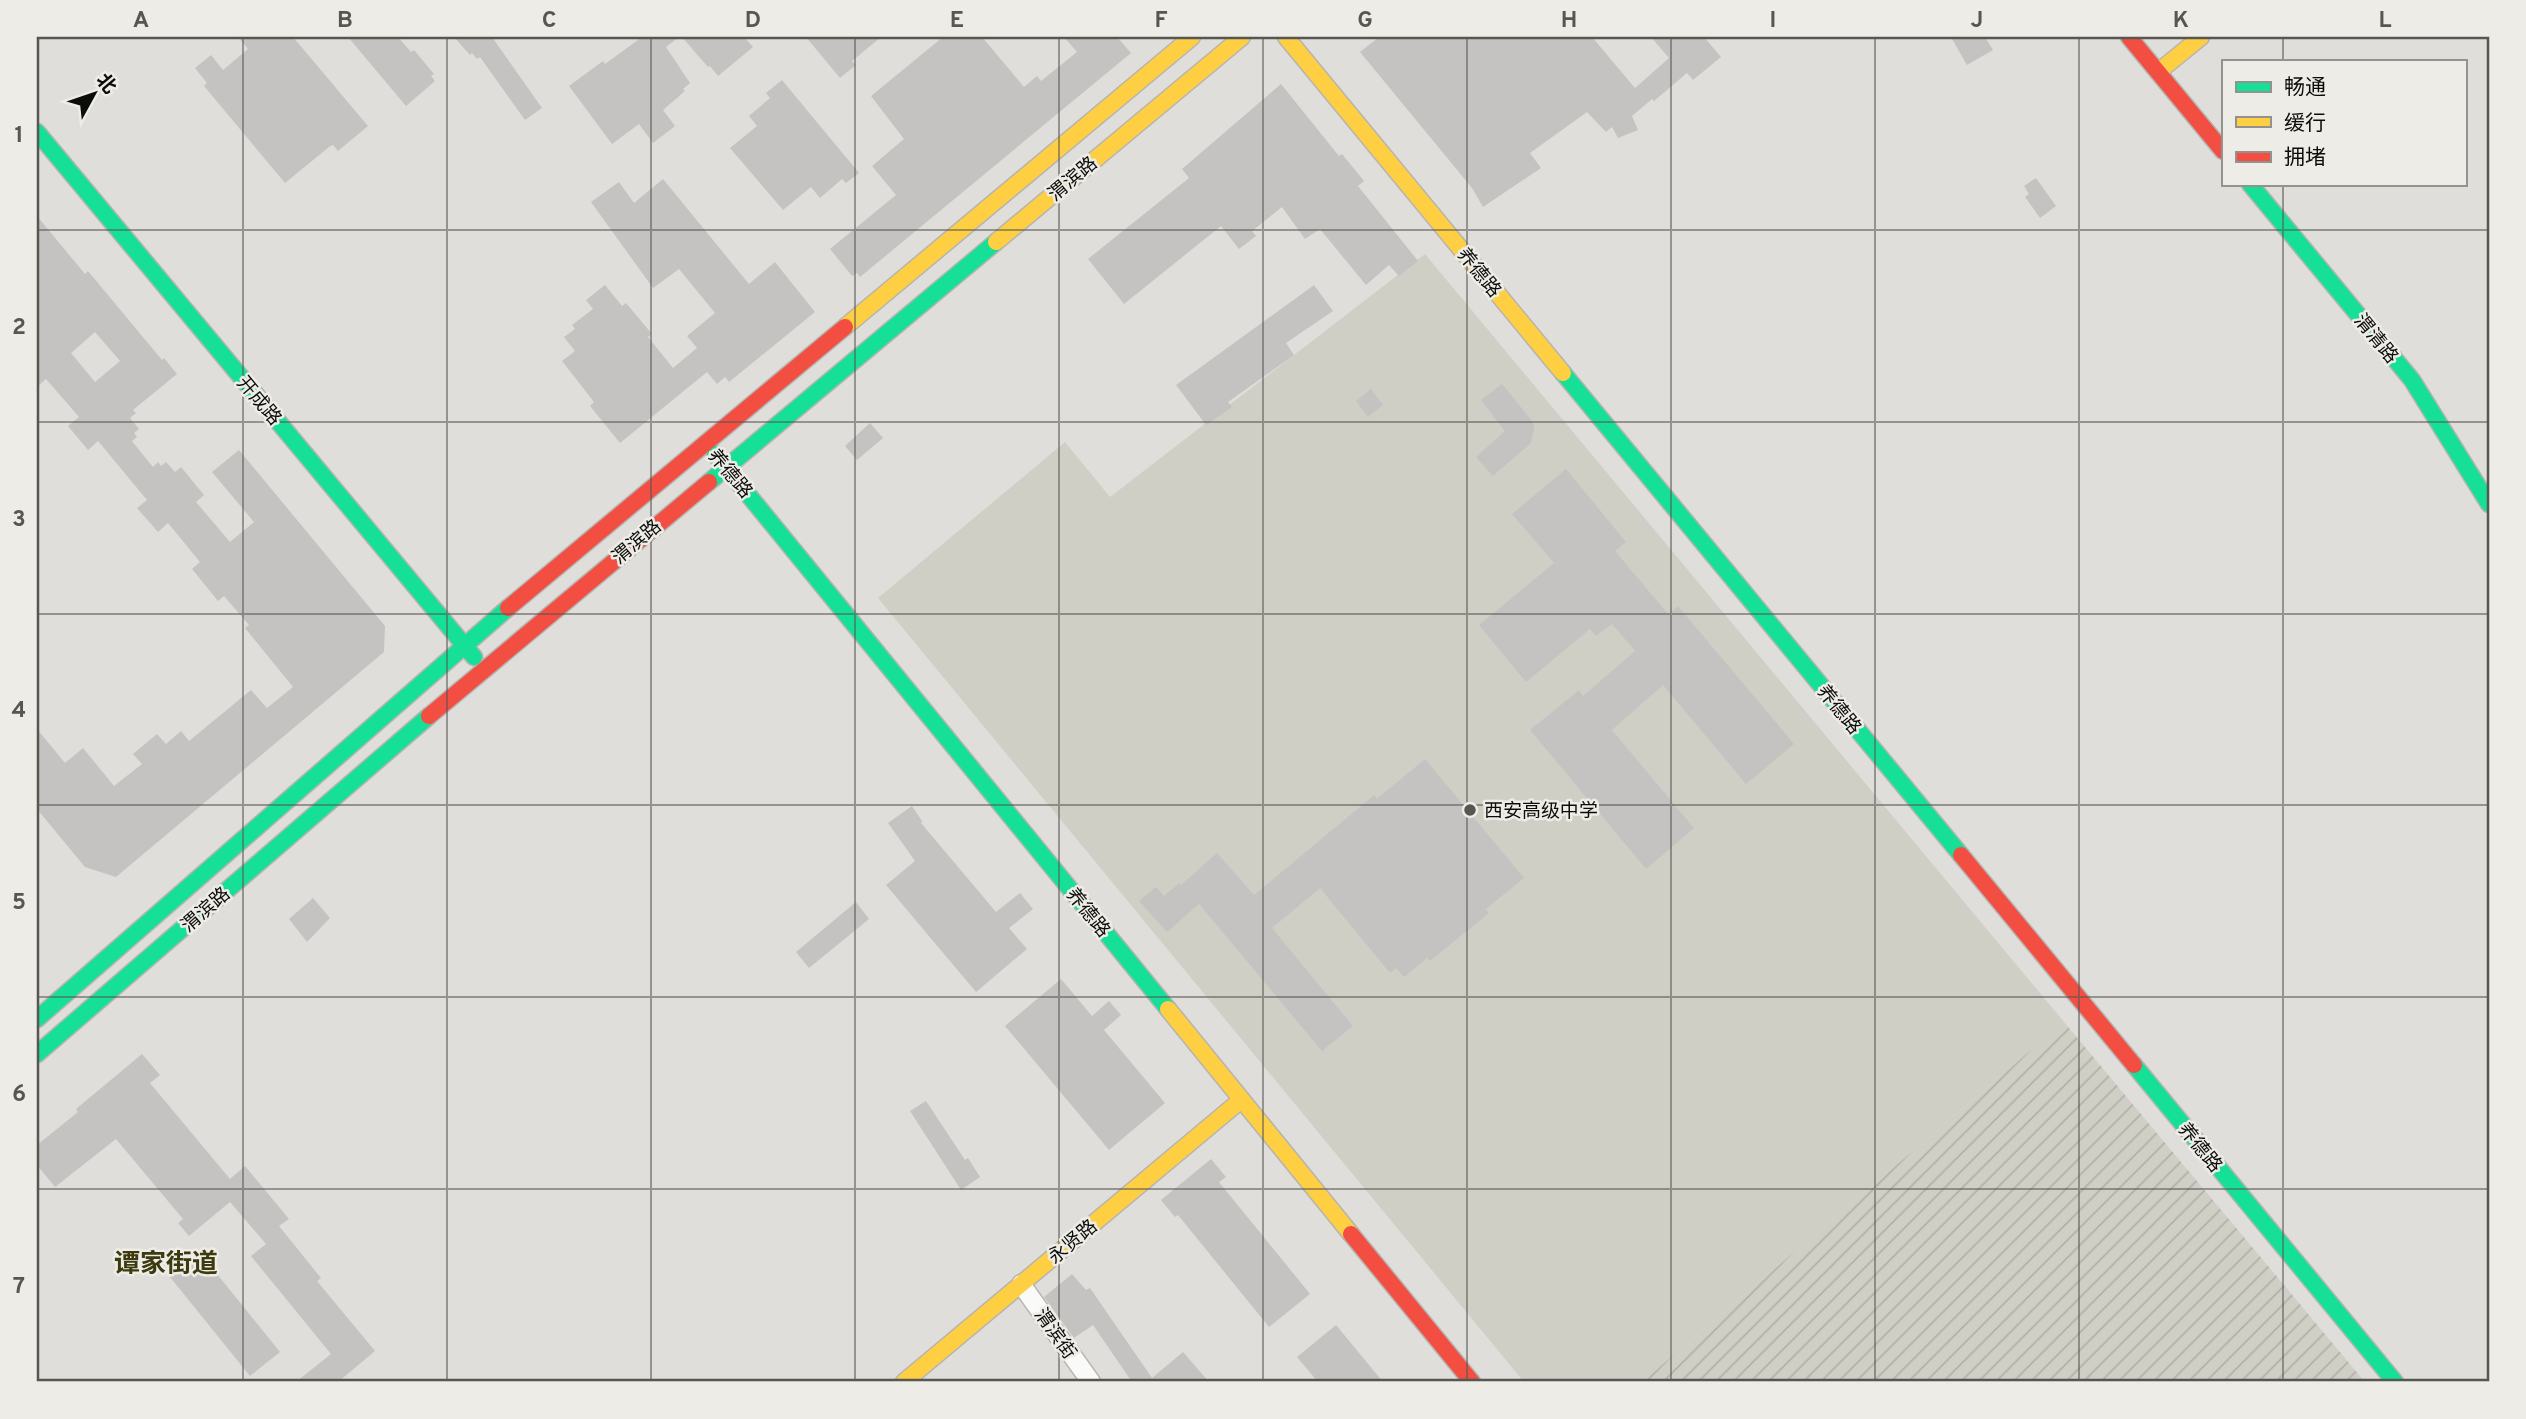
<svg xmlns="http://www.w3.org/2000/svg" width="2526" height="1419" viewBox="0 0 2526 1419" font-family="Overpass,'Noto Sans SC',sans-serif">
<style>
.built{fill:#d0cfc6}
.industrial{fill:url(#industrial-furrows)}
.building{fill:#c4c3c1;fill-rule:evenodd}
.lines{fill:none;stroke-linecap:round;stroke-linejoin:round}
.street-casing{stroke:#b5b4b1;stroke-width:21}
.fast-casing{stroke:#b5b4b1;stroke-width:19}
.slow-casing{stroke:#b5b4b1;stroke-width:19}
.jam-casing{stroke:#b5b4b1;stroke-width:19}
.street{stroke:#fafaf9;stroke-width:18}
.fast{stroke:#16e098;stroke-width:16}
.slow{stroke:#ffcf43;stroke-width:16}
.jam{stroke:#f24e42;stroke-width:16}
.grid{fill:none;stroke:#565653;stroke-width:2;stroke-opacity:0.55}
.poi-dot{fill:#565653;stroke:#edece6;stroke-width:2.5}
.labels{text-anchor:middle;stroke-width:5;stroke-linejoin:round;paint-order:stroke}
.street-label{font-size:19px;fill:#0c0c0a;stroke:#edece6}
.poi-label{font-size:19px;fill:#0c0c0a;stroke:#edece6;text-anchor:start}
.district-label{font-size:26px;font-weight:bold;fill:#3d3a10;stroke:#edece6}
.neatline{fill:none;stroke:#565653;stroke-width:2.5}
.grid-label{font-size:23px;text-anchor:middle;font-weight:bold;fill:#565653}
</style>
<defs>
<pattern id="industrial-furrows" width="10" height="10" patternUnits="userSpaceOnUse" patternTransform="scale(1.75)"><rect width="10" height="10" fill="#d0cfc6"/><path d="M-1 1l2-2M0 10L10 0M9 11l2-2" fill="none" stroke="#b1b1a9"/></pattern>
</defs>
<rect width="100%" height="100%" fill="#dfdeda"/>
<path class="built" d="M 1425,254 L 2064,1022 L 1642,1382 L 1524,1382 L 878,598 L 1065,442 L 1110,497 Z"/>
<path class="industrial" d="M 2064,1022 L 2365,1382 L 1642,1382 Z"/>
<g class="building">
<path d="M 238,37 L 293,37 L 368,126 L 338,151 L 333,145 L 329,147 L 285,183 L 204,86 L 207,83 L 195,68 L 211,55 L 223,70 L 248,49 Z"/>
<path d="M 348,37 L 398,37 L 411,52 L 414,50 L 434,74 L 431,76 L 435,81 L 406,106 Z"/>
<path d="M 454,37 L 492,37 L 542,108 L 525,120 L 480,57 L 477,59 L 472,53 L 470,55 Z"/>
<path d="M 642,37 L 679,37 L 666,47 L 690,83 L 683,89 L 685,91 L 663,110 L 675,126 L 653,143 L 639,124 L 612,144 L 569,86 L 603,61 L 605,64 Z"/>
<path d="M 682,37 L 744,37 L 753,47 L 718,76 L 710,66 L 708,67 Z"/>
<path d="M 806,37 L 881,37 L 852,61 L 856,65 L 840,78 Z"/>
<path d="M 943,37 L 982,37 L 1024,87 L 1037,76 L 1041,81 L 1077,52 L 1064,37 L 1117,37 L 1131,53 L 860,277 L 857,273 L 852,276 L 830,249 L 896,195 L 872,166 L 904,139 L 871,96 Z"/>
<path d="M 1379,37 L 1592,37 L 1635,88 L 1669,58 L 1651,37 L 1704,37 L 1721,57 L 1693,80 L 1687,73 L 1654,101 L 1652,99 L 1632,116 L 1638,130 L 1618,138 L 1612,127 L 1606,132 L 1587,112 L 1530,153 L 1541,168 L 1483,207 L 1472,188 L 1360,52 Z"/>
<path d="M 1951,37 L 1985,37 L 1993,50 L 1967,65 Z"/>
<path d="M 782,80 L 859,173 L 846,183 L 842,179 L 820,198 L 811,187 L 783,210 L 730,148 L 757,126 L 749,116 L 770,98 L 766,93 Z"/>
<path d="M 1281,84 L 1339,156 L 1342,154 L 1364,181 L 1358,186 L 1418,261 L 1399,276 L 1389,265 L 1366,285 L 1320,229 L 1305,239 L 1282,207 L 1252,231 L 1256,236 L 1239,249 L 1221,226 L 1124,304 L 1088,259 L 1189,178 L 1182,169 Z"/>
<path d="M 2036,178 L 2056,206 L 2040,218 L 2025,197 L 2029,194 L 2024,186 Z"/>
<path d="M 663,179 L 749,284 L 775,262 L 815,312 L 729,382 L 725,377 L 717,384 L 707,372 L 620,443 L 590,406 L 594,402 L 562,361 L 575,351 L 564,337 L 575,329 L 572,325 L 593,309 L 586,300 L 605,285 L 622,306 L 626,303 L 652,334 L 648,337 L 673,368 L 697,348 L 687,336 L 715,313 L 679,269 L 653,288 L 591,202 L 619,182 L 634,203 Z"/>
<path d="M 37,216 L 85,274 L 88,271 L 162,360 L 164,358 L 177,374 L 133,410 L 136,413 L 130,418 L 139,429 L 134,433 L 137,437 L 132,441 L 153,467 L 158,462 L 161,466 L 166,462 L 175,472 L 181,467 L 204,495 L 196,502 L 230,542 L 254,522 L 212,472 L 239,450 L 385,626 L 384,652 L 116,877 L 85,867 L 37,809 L 37,729 L 65,763 L 83,748 L 114,786 L 142,764 L 133,754 L 157,734 L 166,744 L 181,731 L 189,741 L 251,690 L 267,708 L 293,687 L 245,628 L 249,625 L 224,596 L 218,601 L 192,569 L 200,562 L 168,523 L 158,532 L 137,508 L 147,500 L 98,441 L 88,450 L 68,426 L 79,417 L 46,379 L 37,387 ZM 95,332 L 120,361 L 95,382 L 71,353 Z"/>
<path d="M 1314,285 L 1333,311 L 1286,343 L 1294,355 L 1228,402 L 1232,407 L 1206,425 L 1176,385 Z"/>
<path d="M 1502,384 L 1533,422 L 1534,428 L 1531,443 L 1493,476 L 1476,457 L 1505,431 L 1481,400 Z"/>
<path d="M 1371,389 L 1383,405 L 1368,417 L 1356,401 Z"/>
<path d="M 870,423 L 883,438 L 857,460 L 845,446 Z"/>
<path d="M 1566,469 L 1626,542 L 1615,551 L 1668,614 L 1678,606 L 1794,744 L 1746,784 L 1663,685 L 1612,730 L 1694,828 L 1646,869 L 1530,730 L 1579,690 L 1583,696 L 1635,651 L 1612,624 L 1596,636 L 1590,629 L 1526,682 L 1479,625 L 1554,563 L 1512,514 Z"/>
<path d="M 1425,759 L 1524,878 L 1486,909 L 1489,913 L 1430,961 L 1427,958 L 1404,977 L 1396,968 L 1390,973 L 1320,888 L 1272,928 L 1353,1026 L 1322,1051 L 1199,904 L 1167,932 L 1139,901 L 1156,887 L 1164,896 L 1179,883 L 1181,885 L 1217,853 L 1254,895 L 1374,795 L 1377,799 Z"/>
<path d="M 912,806 L 922,821 L 921,823 L 996,912 L 1020,893 L 1033,909 L 1009,928 L 1027,949 L 976,992 L 886,885 L 915,861 L 888,823 Z"/>
<path d="M 313,898 L 330,918 L 307,942 L 289,919 Z"/>
<path d="M 856,902 L 869,919 L 809,968 L 796,952 Z"/>
<path d="M 1061,979 L 1092,1016 L 1109,1001 L 1121,1015 L 1104,1030 L 1165,1103 L 1109,1150 L 1005,1026 Z"/>
<path d="M 142,1054 L 160,1075 L 150,1083 L 230,1179 L 245,1166 L 289,1219 L 279,1226 L 321,1278 L 317,1281 L 375,1351 L 338,1382 L 296,1382 L 331,1354 L 251,1256 L 266,1244 L 230,1202 L 189,1236 L 178,1223 L 183,1219 L 116,1139 L 55,1187 L 37,1165 L 37,1145 L 78,1112 L 76,1109 Z"/>
<path d="M 926,1101 L 965,1160 L 968,1158 L 980,1177 L 961,1190 L 910,1111 Z"/>
<path d="M 1211,1159 L 1226,1177 L 1219,1182 L 1310,1294 L 1269,1327 L 1178,1215 L 1175,1217 L 1161,1200 Z"/>
<path d="M 200,1253 L 280,1352 L 250,1376 L 170,1277 Z"/>
<path d="M 1072,1274 L 1086,1290 L 1090,1288 L 1152,1378 L 1183,1352 L 1209,1382 L 1132,1382 L 1093,1325 L 1074,1338 L 1044,1297 Z"/>
<path d="M 1336,1325 L 1383,1382 L 1318,1382 L 1297,1357 Z"/>
</g>
<g class="lines">
<defs>
<path id="street" d="M 1021,1284 L 1091,1382"/>
<g id="fast">
<path d="M 37,132 L 474,657"/>
<path d="M 2250,184 L 2412,380 L 2489,504"/>
<path d="M 1563,373 L 1961,855"/>
<path d="M 715,454 L 1168,1009"/>
<path d="M 709,482 L 996,242"/>
<path d="M 37,1019 L 508,608"/>
<path d="M 37,1054 L 429,716"/>
<path d="M 2134,1065 L 2395,1382"/>
</g>
<g id="slow">
<path d="M 1286,37 L 1563,373"/>
<path d="M 2158,72 L 2201,37"/>
<path d="M 996,242 L 1242,37"/>
<path d="M 845,327 L 1192,37"/>
<path d="M 1168,1009 L 1351,1234"/>
<path d="M 904,1382 L 1241,1100"/>
</g>
<g id="jam">
<path d="M 2129,37 L 2223,151"/>
<path d="M 508,608 L 845,327"/>
<path d="M 429,716 L 709,482"/>
<path d="M 1961,855 L 2134,1065"/>
<path d="M 1351,1234 L 1472,1382"/>
</g>
</defs>
<use href="#street" class="street-casing"/>
<use href="#fast" class="fast-casing"/>
<use href="#slow" class="slow-casing"/>
<use href="#jam" class="jam-casing"/>
<use href="#street" class="street"/>
<use href="#fast" class="fast"/>
<use href="#slow" class="slow"/>
<use href="#jam" class="jam"/>
</g>
<path class="grid" d="M 243,37 L 243,1382M 447,37 L 447,1382M 651,37 L 651,1382M 855,37 L 855,1382M 1059,37 L 1059,1382M 1263,37 L 1263,1382M 1467,37 L 1467,1382M 1671,37 L 1671,1382M 1875,37 L 1875,1382M 2079,37 L 2079,1382M 2283,37 L 2283,61M 2283,184 L 2283,1382M 37,230 L 2489,230M 37,422 L 2489,422M 37,614 L 2489,614M 37,805 L 2489,805M 37,997 L 2489,997M 37,1189 L 2489,1189"/>
<circle class="poi-dot" cx="1470" cy="810" r="7"/>
<g class="labels">
<g class="street-label">
<text transform="translate(1072 178) rotate(-40)" y="7">渭滨路</text>
<text transform="translate(1480 272) rotate(51)" y="7">养德路</text>
<text transform="translate(2377 338) rotate(51)" y="7">渭清路</text>
<text transform="translate(260 400) rotate(50)" y="7">开成路</text>
<text transform="translate(731 473) rotate(50)" y="7">养德路</text>
<text transform="translate(636 541) rotate(-40)" y="7">渭滨路</text>
<text transform="translate(1840 709) rotate(51)" y="7">养德路</text>
<text transform="translate(205 909) rotate(-41)" y="7">渭滨路</text>
<text transform="translate(1089 912) rotate(51)" y="7">养德路</text>
<text transform="translate(2201 1147) rotate(51)" y="7">养德路</text>
<text transform="translate(1072 1241) rotate(-40)" y="7">永贤路</text>
<text transform="translate(1056 1333) rotate(55)" y="7">渭滨街</text>
</g>
<g class="poi-label">
<text x="1484" y="817">西安高级中学</text>
</g>
<g class="district-label">
<text x="166" y="1272">谭家街道</text>
</g>
</g>
<rect width="2526" height="1419" fill="none" stroke="#edece6" stroke-width="77"/>
<rect x="2222" y="60" width="245" height="126" fill="#edece6" stroke="#93928e" stroke-width="2"/>
<rect x="2236" y="82" width="35" height="10" fill="#16e098" stroke="#93928e" stroke-width="2"/>
<text x="2284" y="94" font-size="21" fill="#0c0c0a">畅通</text>
<rect x="2236" y="117" width="35" height="10" fill="#ffcf43" stroke="#93928e" stroke-width="2"/>
<text x="2284" y="130" font-size="21" fill="#0c0c0a">缓行</text>
<rect x="2236" y="152" width="35" height="10" fill="#f24e42" stroke="#93928e" stroke-width="2"/>
<text x="2284" y="164" font-size="21" fill="#0c0c0a">拥堵</text>
<g transform="translate(94 94) rotate(50)" stroke="#edece6" stroke-width="5" paint-order="stroke">
<path d="M0-5L12 26L0 18L-12 26Z" fill="#0c0c0a"/>
<text y="-10" font-size="19" font-weight="bold" text-anchor="middle" fill="#0c0c0a">北</text>
</g>
<rect x="38" y="38" width="2450" height="1342" class="neatline"/>
<g class="grid-label">
<text x="141" y="27">A</text>
<text x="345" y="27">B</text>
<text x="549" y="27">C</text>
<text x="753" y="27">D</text>
<text x="957" y="27">E</text>
<text x="1161" y="27">F</text>
<text x="1365" y="27">G</text>
<text x="1569" y="27">H</text>
<text x="1773" y="27">I</text>
<text x="1977" y="27">J</text>
<text x="2181" y="27">K</text>
<text x="2385" y="27">L</text>
<text x="19" y="142">1</text>
<text x="19" y="334">2</text>
<text x="19" y="526">3</text>
<text x="19" y="717">4</text>
<text x="19" y="909">5</text>
<text x="19" y="1101">6</text>
<text x="19" y="1293">7</text>
</g>
</svg>
